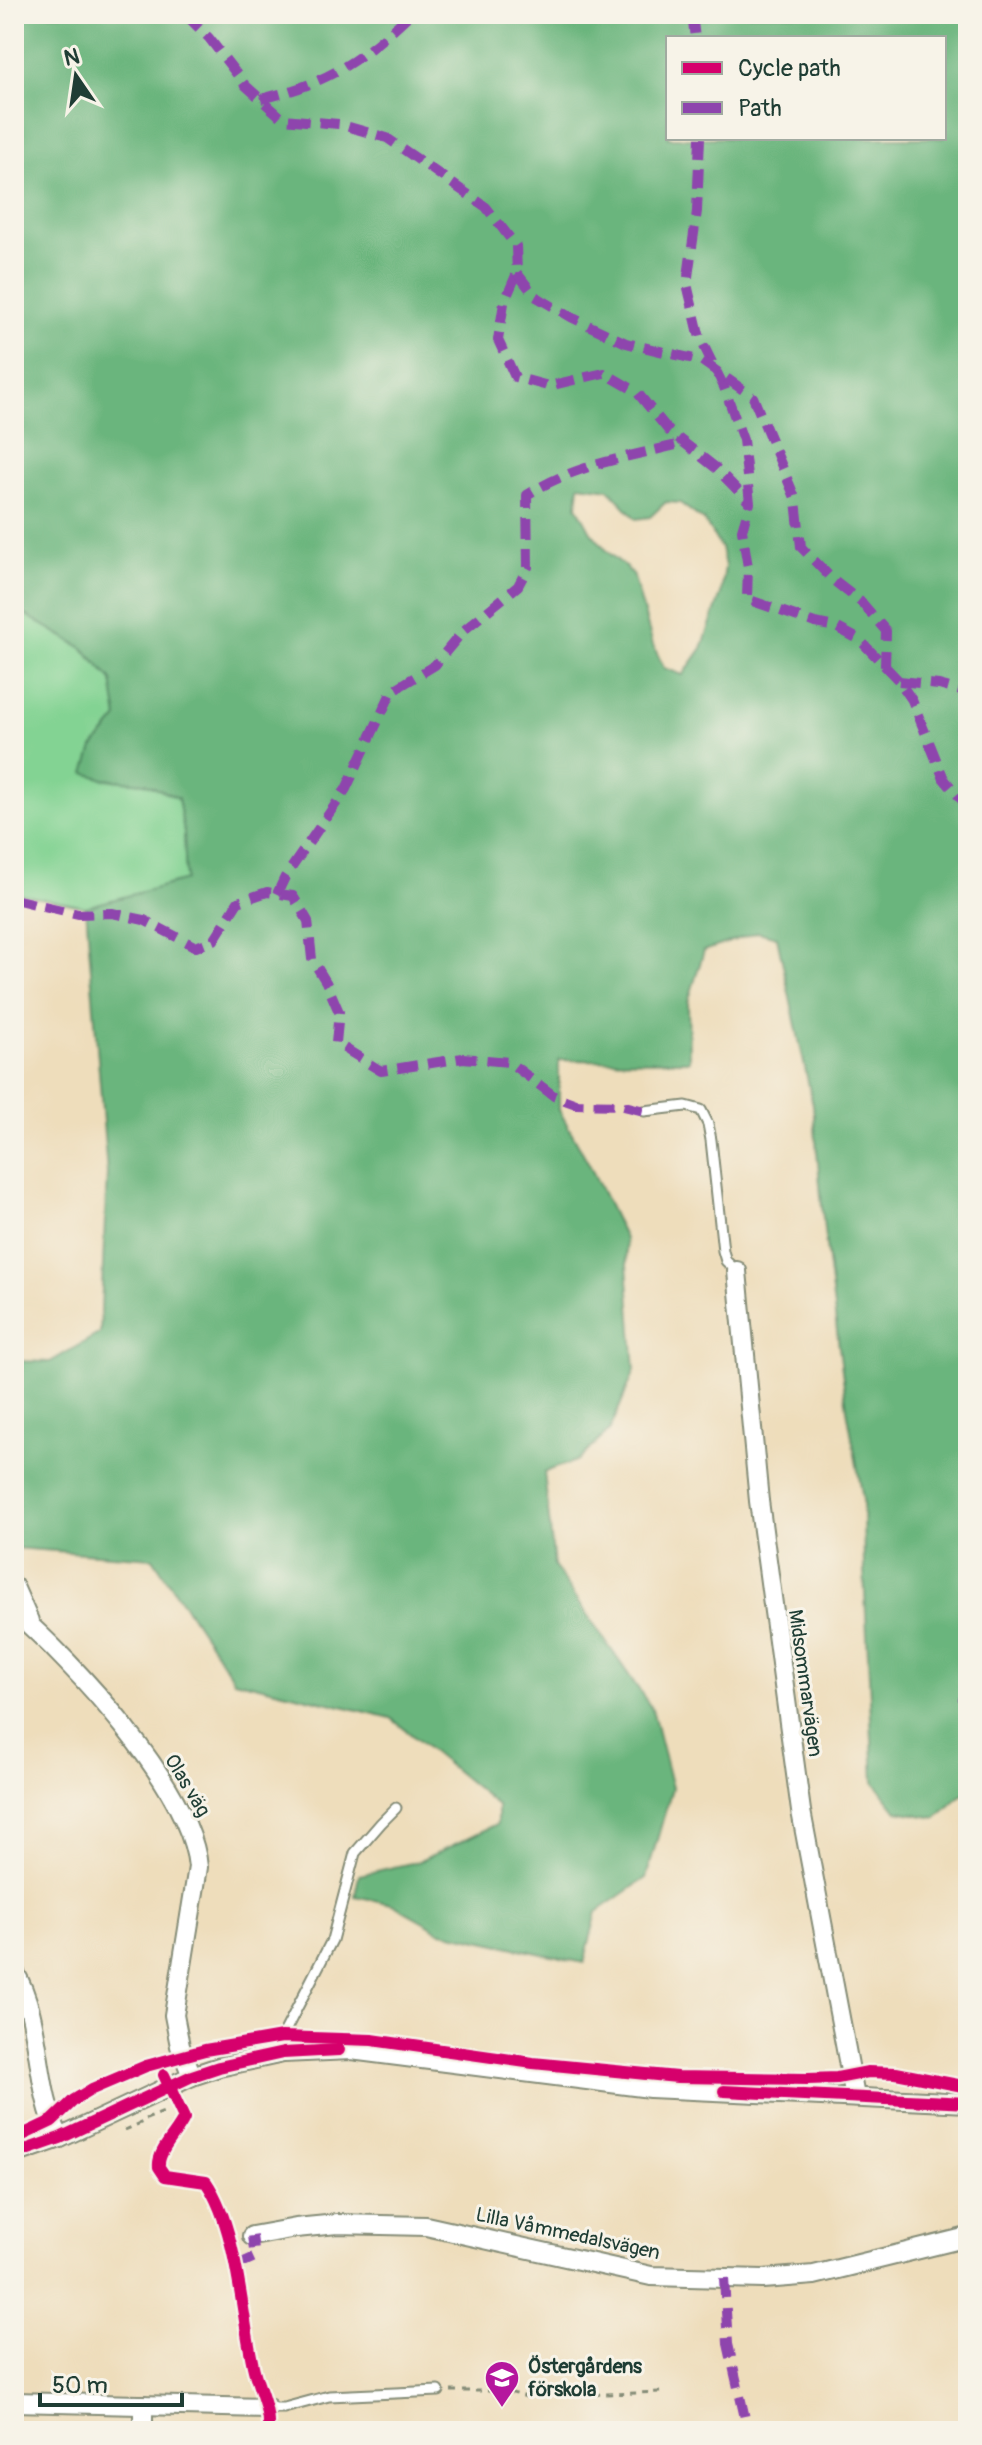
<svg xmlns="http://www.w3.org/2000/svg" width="982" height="2445" viewBox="0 0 982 2445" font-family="Pangolin,sans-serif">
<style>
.green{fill:#83d393;stroke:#518864;stroke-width:2}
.forest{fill:#6ab57d;stroke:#447958;stroke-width:2;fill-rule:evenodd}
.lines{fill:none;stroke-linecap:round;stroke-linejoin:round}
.service-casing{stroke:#868d78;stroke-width:13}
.minor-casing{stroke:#868d78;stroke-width:22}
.path{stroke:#868d78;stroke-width:3;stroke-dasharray:6 6;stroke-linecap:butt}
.service{stroke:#fff;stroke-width:9}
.minor{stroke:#fff;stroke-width:18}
.quiet{stroke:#8e44ad;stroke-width:10;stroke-dasharray:20 10;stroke-linecap:butt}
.cycleway-casing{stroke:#f7f3e8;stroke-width:17}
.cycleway{stroke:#d6006c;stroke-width:12}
.labels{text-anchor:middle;stroke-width:6;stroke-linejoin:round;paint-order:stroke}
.street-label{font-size:20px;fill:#1f3d34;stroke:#f7f3e8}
.poi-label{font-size:20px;font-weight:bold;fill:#1f3d34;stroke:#f7f3e8;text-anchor:start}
</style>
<rect width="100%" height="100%" fill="#f7f3e8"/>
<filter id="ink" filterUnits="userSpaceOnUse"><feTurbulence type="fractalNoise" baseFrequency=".0125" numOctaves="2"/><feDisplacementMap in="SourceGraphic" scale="16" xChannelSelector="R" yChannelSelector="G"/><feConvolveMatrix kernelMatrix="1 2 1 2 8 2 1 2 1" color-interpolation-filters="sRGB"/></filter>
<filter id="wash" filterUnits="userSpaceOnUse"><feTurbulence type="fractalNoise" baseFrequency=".006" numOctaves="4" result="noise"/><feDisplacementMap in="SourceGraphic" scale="32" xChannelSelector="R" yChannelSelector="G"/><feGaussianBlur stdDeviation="1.8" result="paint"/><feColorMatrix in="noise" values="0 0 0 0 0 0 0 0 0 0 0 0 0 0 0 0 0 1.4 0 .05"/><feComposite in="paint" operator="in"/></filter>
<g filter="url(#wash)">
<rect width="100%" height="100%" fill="#edb"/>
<path class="green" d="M 14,608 L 82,648 L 112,680 L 118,718 L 93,748 L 104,779 L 145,783 L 178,798 L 184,832 L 186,881 L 86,907 L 14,893 Z"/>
<path class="forest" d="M 14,14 L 968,14 L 968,1792 L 962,1794 L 937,1818 L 897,1811 L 874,1782 L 864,1572 L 863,1499 L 847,1409 L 824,1230 L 813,1105 L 777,937 L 758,932 L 704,951 L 688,1002 L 689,1061 L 559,1060 L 559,1110 L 589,1164 L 625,1239 L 635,1370 L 610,1430 L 579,1460 L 544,1472 L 554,1566 L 652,1709 L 672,1788 L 646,1878 L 597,1912 L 584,1963 L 442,1932 L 392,1904 L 355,1896 L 359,1875 L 420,1861 L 497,1824 L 497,1805 L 391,1718 L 234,1680 L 153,1558 L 14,1548 L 14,1361 L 50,1362 L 100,1333 L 107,1173 L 86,907 L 186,880 L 184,832 L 178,798 L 145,783 L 104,779 L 85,773 L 93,748 L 118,718 L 112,680 L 83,648 L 14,608 ZM 668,38 L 944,38 L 944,138 L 668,138 ZM 579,485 L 609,489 L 636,519 L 650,517 L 666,502 L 680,503 L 704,521 L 721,548 L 725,566 L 721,594 L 702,648 L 683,675 L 664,668 L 653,645 L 633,574 L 608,552 L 591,532 L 577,506 Z"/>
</g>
<g filter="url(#ink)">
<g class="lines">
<defs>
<g id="service">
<path d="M 644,1111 L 686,1106 L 701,1110 L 708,1124 L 711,1140 L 723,1251 L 726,1261 L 737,1271"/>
<path d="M 283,2053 L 282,2037 L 332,1940 L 355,1853 L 381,1823 L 396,1808"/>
<path d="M 268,2408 L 284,2408 L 329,2396 L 439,2391"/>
</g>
<g id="minor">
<path d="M 737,1271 L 759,1501 L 801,1811 L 855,2097"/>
<path d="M 14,1587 L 29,1621"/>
<path d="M 14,1611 C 73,1662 191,1788 198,1867 L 174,2015 L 180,2046 L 192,2076"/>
<path d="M 14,1971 C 44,2023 33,2085 60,2138"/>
<path d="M 14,2154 L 60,2138 L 192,2076 L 219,2067 L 283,2053 L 351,2050 L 650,2088 L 968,2103"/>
<path d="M 252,2236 L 296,2228 L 337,2224 L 426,2226 L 651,2276 L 763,2279 L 814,2275 L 968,2237"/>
<path d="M 14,2402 L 268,2408"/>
<path d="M 143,2431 L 143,2405"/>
</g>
</defs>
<use href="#service" class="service-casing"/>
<use href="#minor" class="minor-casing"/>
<g class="path">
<path d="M 146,2119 L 164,2112"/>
<path d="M 125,2130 L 147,2120"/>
<path d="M 451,2391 L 505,2391 L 527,2397 L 662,2392"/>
</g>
<use href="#service" class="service"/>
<use href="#minor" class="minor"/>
<g class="quiet">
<path d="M 185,14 L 209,38 L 245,85 L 283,119 L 339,124 L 387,138 L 486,207 L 516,246 L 517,273 L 504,303 L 498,340 L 515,377 L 548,386 L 604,373 L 636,391 L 669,431 L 716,468 L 750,503"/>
<path d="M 692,14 L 695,38"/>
<path d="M 261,99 C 328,83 360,61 410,14"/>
<path d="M 700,138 L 697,211 L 687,284 L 700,338 L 724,387 L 743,440 L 750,503 L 742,530 L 748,567 L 747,599 L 815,623 L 836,627 L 860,640 L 899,681 L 912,700 L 944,779 L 968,807"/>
<path d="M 517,273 L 535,296 L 571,317 L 626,343 L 702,361 L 753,397 L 796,500 L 801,547 L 833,580 L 862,603 L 886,631 L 885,667"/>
<path d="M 899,681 L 939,685 L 968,693"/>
<path d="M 277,894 L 285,877 L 346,789 L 392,691 L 435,665 L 463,631 L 518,586 L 528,567 L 527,495 C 575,464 630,457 684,443"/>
<path d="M 14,899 L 78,914 L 112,913 L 144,920 L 196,947 L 214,940 L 238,902 L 267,892 L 293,896 L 308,921 L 312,959 L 326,982 L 339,1012 L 336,1043 L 381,1071 L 463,1058 L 509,1062 L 554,1096 L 576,1104 L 620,1105 L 644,1111"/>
<path d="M 968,1698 L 963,1700 L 968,1721"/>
<path d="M 235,2266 L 255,2257 L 252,2236"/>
<path d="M 724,2278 L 728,2344 L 748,2431"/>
</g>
<defs>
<g id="cycleway">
<path d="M 164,2075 L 184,2118 C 177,2134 157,2151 159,2167 L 165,2176 L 206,2182 C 237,2227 241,2312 253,2366 C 258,2389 270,2408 268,2431"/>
<path d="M 724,2091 L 968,2103"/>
<path d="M 14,2139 L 52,2121 L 74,2100 L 92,2089 L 146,2066 L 205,2050 L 282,2037 L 372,2040 L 533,2063 L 677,2077 L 808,2079 L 837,2078 L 868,2072 L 896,2073 L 968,2087"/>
<path d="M 14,2154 L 60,2138 L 192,2076 L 219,2067 L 283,2053 L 339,2050"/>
</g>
</defs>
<use href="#cycleway" class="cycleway-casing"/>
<use href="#cycleway" class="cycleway"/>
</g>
</g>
<defs>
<symbol id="school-pin" viewBox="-11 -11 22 30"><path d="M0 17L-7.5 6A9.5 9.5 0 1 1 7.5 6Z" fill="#b5179e" stroke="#f7f3e8"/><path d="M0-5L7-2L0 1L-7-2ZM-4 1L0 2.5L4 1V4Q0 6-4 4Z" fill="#fff"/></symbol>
</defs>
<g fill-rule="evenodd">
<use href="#school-pin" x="482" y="2358" width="40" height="54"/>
</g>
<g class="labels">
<g class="street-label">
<text transform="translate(806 1683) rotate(82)" y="7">Midsommarvägen</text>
<text transform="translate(188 1785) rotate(59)" y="7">Olas väg</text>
<text transform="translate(568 2233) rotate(12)" y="7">Lilla Våmmedalsvägen</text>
</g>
<g class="poi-label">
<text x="528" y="2373">Östergårdens<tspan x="528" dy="23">förskola</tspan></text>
</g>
</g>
<rect width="982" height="2445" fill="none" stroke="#f7f3e8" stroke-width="48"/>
<rect x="666" y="36" width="280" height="104" fill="#f7f3e8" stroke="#a1aaa0" stroke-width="2"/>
<rect x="682" y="62" width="40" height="12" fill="#d6006c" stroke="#a1aaa0" stroke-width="2"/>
<text x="738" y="76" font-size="24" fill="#1f3d34">Cycle path</text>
<rect x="682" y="102" width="40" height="12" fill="#8e44ad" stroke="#a1aaa0" stroke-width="2"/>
<text x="738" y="116" font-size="24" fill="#1f3d34">Path</text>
<g transform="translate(76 76) rotate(347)" stroke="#f7f3e8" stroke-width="6" paint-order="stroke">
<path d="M0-6L14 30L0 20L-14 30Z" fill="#1f3d34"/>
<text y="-12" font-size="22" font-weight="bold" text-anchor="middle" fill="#1f3d34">N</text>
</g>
<path d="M40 2393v12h142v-12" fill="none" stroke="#1f3d34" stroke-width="4"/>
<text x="52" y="2393" font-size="24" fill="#1f3d34" stroke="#f7f3e8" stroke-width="6" paint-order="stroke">50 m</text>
</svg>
